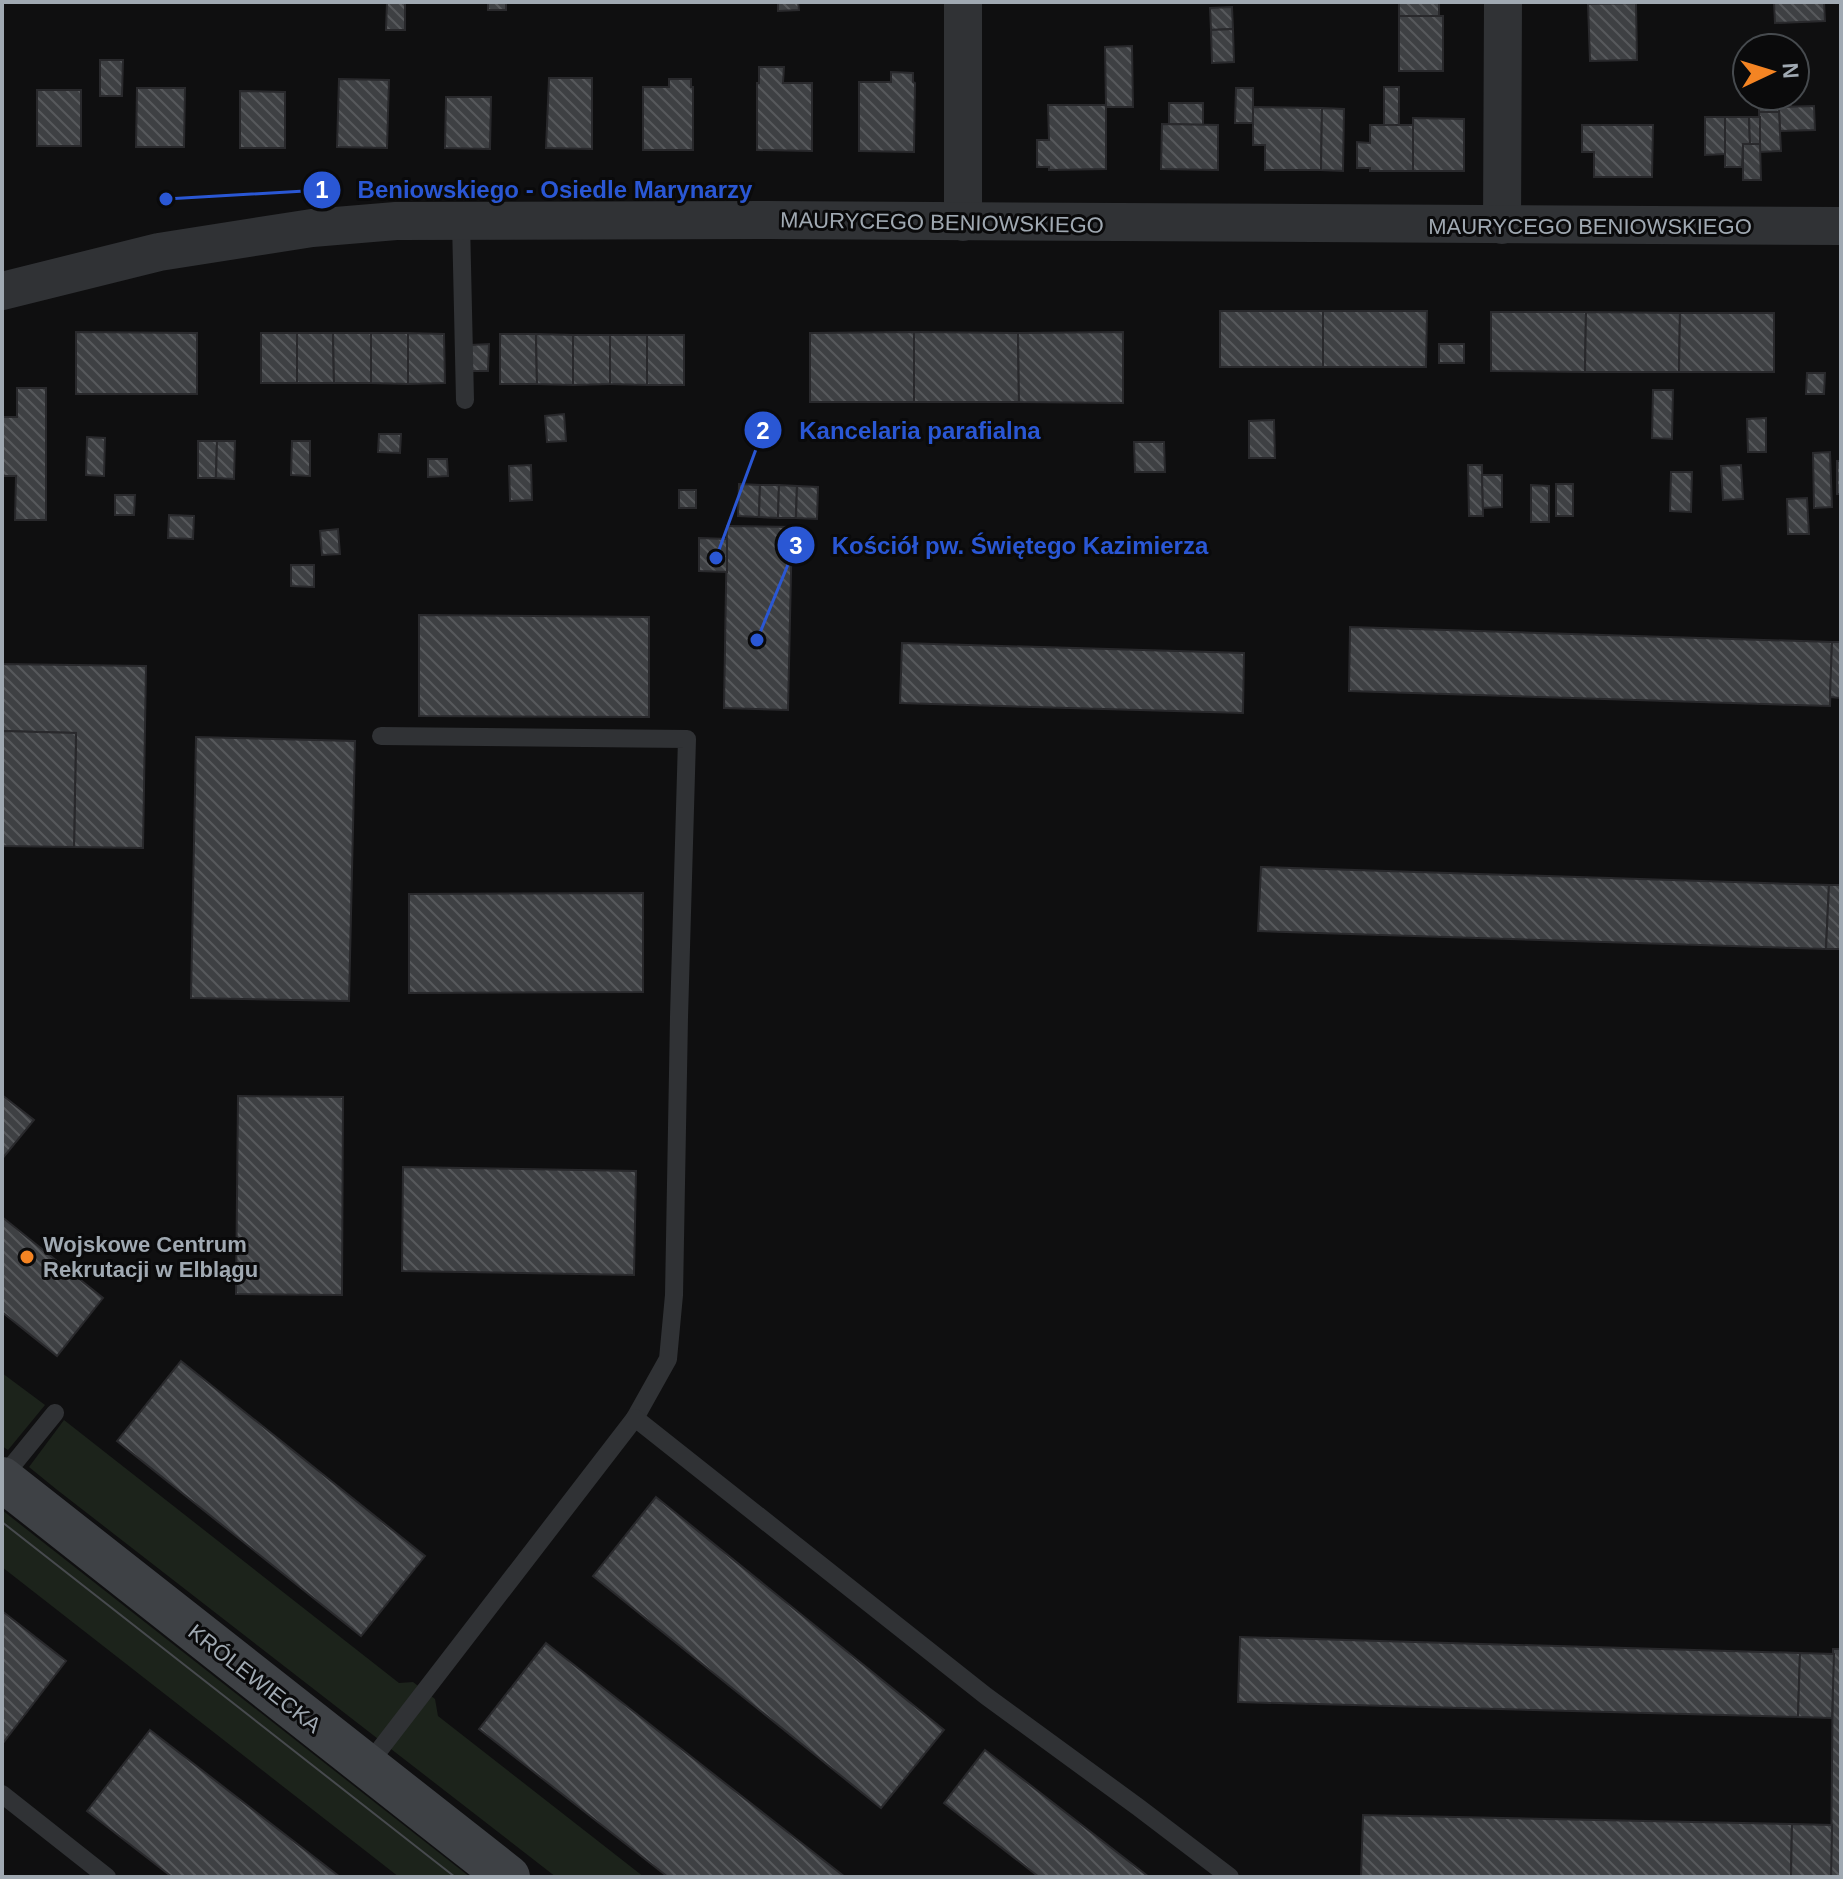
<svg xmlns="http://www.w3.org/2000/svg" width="1843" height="1879" viewBox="0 0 1843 1879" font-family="Arial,sans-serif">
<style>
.grass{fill:#1c231b}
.building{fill:url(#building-back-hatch);stroke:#29292c;stroke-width:2}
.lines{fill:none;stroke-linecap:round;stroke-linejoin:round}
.service{stroke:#303235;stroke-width:18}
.minor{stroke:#303235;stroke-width:38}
.secondary{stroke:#3e4145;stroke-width:44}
.tram{stroke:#474a4e;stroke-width:2}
.poi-dot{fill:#f48423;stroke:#0a0a0b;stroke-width:3}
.labels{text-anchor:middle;stroke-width:6;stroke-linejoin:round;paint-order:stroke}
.street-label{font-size:22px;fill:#a0a9b2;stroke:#0a0a0b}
.poi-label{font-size:22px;font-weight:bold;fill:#a0a9b2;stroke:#0a0a0b;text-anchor:start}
.leader{fill:none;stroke:#2a57d4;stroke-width:3}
.callout-dot{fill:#2a57d4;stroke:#0a0a0b;stroke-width:3}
.mark-label{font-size:24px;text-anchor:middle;font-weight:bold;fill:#fff}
.callout-label{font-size:24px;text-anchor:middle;font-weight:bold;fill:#2a57d4;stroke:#0a0a0b;stroke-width:6;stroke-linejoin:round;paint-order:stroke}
</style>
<defs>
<pattern id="building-back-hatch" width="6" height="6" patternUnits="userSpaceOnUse" patternTransform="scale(2)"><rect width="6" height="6" fill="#3e4043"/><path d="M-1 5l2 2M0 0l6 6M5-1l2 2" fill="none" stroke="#57595c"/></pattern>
</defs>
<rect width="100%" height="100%" fill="#0f0f10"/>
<g class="grass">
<path d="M 2,1373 L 45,1405 L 8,1450 L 2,1446 Z"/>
<path d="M 64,1420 L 399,1683 L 413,1682 L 435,1699 L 438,1716 L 644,1877 L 556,1877 L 56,1489 L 29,1467 Z"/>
<path d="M 2,1510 L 470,1877 L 399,1877 L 2,1567 Z"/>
</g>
<g class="building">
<path d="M 387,2 L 405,2 L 405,30 L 386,30 Z"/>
<rect x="488" y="2" width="18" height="8"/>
<path d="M 778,2 L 798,2 L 799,10 L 778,11 Z"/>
<rect x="1399" y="2" width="40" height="14"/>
<path d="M 1774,2 L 1824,2 L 1825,21 L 1775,23 Z"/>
<path d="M 1636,3 L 1637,60 L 1590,61 L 1588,4 Z"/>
<path d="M 1232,7 L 1233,29 L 1211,30 L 1210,8 Z"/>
<rect x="1399" y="16" width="44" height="55"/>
<path d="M 1233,29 L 1234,62 L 1212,63 L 1211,30 Z"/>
<path d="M 1132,46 L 1133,107 L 1106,107 L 1105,47 Z"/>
<path d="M 100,60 L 123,60 L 122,96 L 100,96 Z"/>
<path d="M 759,67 L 784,67 L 783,83 L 812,83 L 812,151 L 757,150 L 757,83 L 759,83 Z"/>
<path d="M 891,72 L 913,73 L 913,82 L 915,83 L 914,152 L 859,151 L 859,82 L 891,82 Z"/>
<path d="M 549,78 L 592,78 L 592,149 L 546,148 Z"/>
<path d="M 339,79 L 389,80 L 387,148 L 337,147 Z"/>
<path d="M 669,79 L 691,79 L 691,87 L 693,87 L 693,150 L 643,150 L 643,87 L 669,87 Z"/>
<rect x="1384" y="87" width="15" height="38"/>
<path d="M 137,88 L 185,88 L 184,147 L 136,147 Z"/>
<path d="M 1236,88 L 1253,88 L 1253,123 L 1235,123 Z"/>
<rect x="37" y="90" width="44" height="56"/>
<path d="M 240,91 L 285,92 L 285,148 L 240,148 Z"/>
<path d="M 1759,96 L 1790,96 L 1791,107 L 1779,107 L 1779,112 L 1759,112 Z"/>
<path d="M 446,97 L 491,97 L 490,149 L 445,148 Z"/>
<path d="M 1169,103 L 1203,103 L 1203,125 L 1169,124 Z"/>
<path d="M 1048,105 L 1106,105 L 1106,169 L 1049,170 L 1049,167 L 1037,167 L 1037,140 L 1049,140 Z"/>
<path d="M 1814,106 L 1815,130 L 1780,131 L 1779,107 Z"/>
<path d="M 1253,107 L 1322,108 L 1321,170 L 1265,170 L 1265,145 L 1253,145 Z"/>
<path d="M 1322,108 L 1344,109 L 1343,171 L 1321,170 Z"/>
<path d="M 1759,112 L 1779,112 L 1781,151 L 1760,152 Z"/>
<path d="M 1705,117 L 1725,117 L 1725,154 L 1705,155 Z"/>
<path d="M 1725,117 L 1749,117 L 1750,144 L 1743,144 L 1742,167 L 1725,167 Z"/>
<path d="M 1749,117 L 1760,117 L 1760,144 L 1750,144 Z"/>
<path d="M 1413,118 L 1464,119 L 1464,171 L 1413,171 Z"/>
<path d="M 1162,124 L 1218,125 L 1218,170 L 1161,169 Z"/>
<path d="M 1370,125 L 1413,125 L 1413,171 L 1370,171 L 1370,168 L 1357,168 L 1357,142 L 1370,143 Z"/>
<path d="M 1582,125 L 1653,125 L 1652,177 L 1594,177 L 1594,152 L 1582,152 Z"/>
<path d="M 1743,144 L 1760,144 L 1761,180 L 1743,180 Z"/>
<rect x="1220" y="311" width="103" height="56"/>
<path d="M 1323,311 L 1427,311 L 1426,367 L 1323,367 Z"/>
<path d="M 1491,312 L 1586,312 L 1585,372 L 1491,371 Z"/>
<path d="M 1586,312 L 1680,313 L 1679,372 L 1585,372 Z"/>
<path d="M 1680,313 L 1774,313 L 1774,372 L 1679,372 Z"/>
<path d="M 76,332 L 197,333 L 197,394 L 76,394 Z"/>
<path d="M 914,332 L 1018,333 L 1019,402 L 914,402 Z"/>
<path d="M 914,332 L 914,402 L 810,402 L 810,333 Z"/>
<path d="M 1123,332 L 1123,403 L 1019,402 L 1018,333 Z"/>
<rect x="261" y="333" width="36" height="50"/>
<path d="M 297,333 L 333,333 L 334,383 L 297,383 Z"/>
<path d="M 333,333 L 371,333 L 371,383 L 334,383 Z"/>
<path d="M 371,333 L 408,333 L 408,384 L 371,383 Z"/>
<path d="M 408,333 L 444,334 L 445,383 L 408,384 Z"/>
<path d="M 500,334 L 536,334 L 537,384 L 500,384 Z"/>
<path d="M 536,334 L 573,335 L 573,385 L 537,384 Z"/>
<path d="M 573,335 L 610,335 L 610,384 L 573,385 Z"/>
<path d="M 610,335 L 647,335 L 647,385 L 610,384 Z"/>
<rect x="647" y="335" width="37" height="50"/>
<path d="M 489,344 L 488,371 L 471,371 L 471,345 Z"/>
<rect x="1439" y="344" width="25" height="19"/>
<path d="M 1807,373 L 1825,373 L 1824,394 L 1806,394 Z"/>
<path d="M 17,388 L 46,388 L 46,520 L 15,520 L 16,476 L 2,476 L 2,417 L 17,417 Z"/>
<path d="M 1653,390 L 1673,390 L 1672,439 L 1652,438 Z"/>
<path d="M 564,414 L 566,441 L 547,442 L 545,416 Z"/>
<path d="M 1766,418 L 1766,452 L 1748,452 L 1747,419 Z"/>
<path d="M 1274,420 L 1275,458 L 1249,458 L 1249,421 Z"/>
<path d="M 379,434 L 401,434 L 400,453 L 378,452 Z"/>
<path d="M 87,437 L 105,438 L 104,476 L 86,475 Z"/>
<path d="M 198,441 L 217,441 L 216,478 L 198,478 Z"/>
<path d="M 217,441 L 235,441 L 234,479 L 216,478 Z"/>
<path d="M 292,441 L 310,441 L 310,476 L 291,475 Z"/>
<path d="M 1134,442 L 1164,442 L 1165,472 L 1135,472 Z"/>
<path d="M 1830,452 L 1832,507 L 1814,508 L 1813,453 Z"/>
<path d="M 428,459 L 447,459 L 448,476 L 428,477 Z"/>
<rect x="1837" y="461" width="4" height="33"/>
<path d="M 531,465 L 532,500 L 510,501 L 509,466 Z"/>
<path d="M 1468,465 L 1482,465 L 1483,516 L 1469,516 Z"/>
<path d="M 1741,465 L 1743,499 L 1723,500 L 1721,466 Z"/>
<path d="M 1671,472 L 1692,472 L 1691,512 L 1670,511 Z"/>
<path d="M 1482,475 L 1502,475 L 1502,507 L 1483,508 Z"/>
<path d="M 739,484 L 760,485 L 759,517 L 738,516 Z"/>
<rect x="1556" y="484" width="17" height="32"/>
<path d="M 760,485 L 779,485 L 778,518 L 759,517 Z"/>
<path d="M 779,485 L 797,486 L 796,518 L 778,518 Z"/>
<path d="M 1531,485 L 1549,486 L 1549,522 L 1531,522 Z"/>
<path d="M 797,486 L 818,487 L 817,519 L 796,518 Z"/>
<rect x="679" y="490" width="17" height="18"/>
<path d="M 115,495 L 135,495 L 134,515 L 115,515 Z"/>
<path d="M 1807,498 L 1809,534 L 1788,534 L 1787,499 Z"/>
<path d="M 169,515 L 194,516 L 193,539 L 168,538 Z"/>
<path d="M 727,526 L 792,527 L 788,710 L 724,708 Z"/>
<path d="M 338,529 L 340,554 L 322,555 L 320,531 Z"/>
<path d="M 699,538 L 727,539 L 727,572 L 699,571 Z"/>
<path d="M 291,565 L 314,565 L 314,587 L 291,586 Z"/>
<path d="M 419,615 L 649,617 L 649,717 L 419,716 Z"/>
<path d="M 1350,627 L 1832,642 L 1830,706 L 1349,691 Z"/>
<path d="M 1832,642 L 1841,642 L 1841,698 L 1830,697 Z"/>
<path d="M 902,643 L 1244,653 L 1243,713 L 900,703 Z"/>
<path d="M 2,664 L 146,666 L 143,848 L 74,847 L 76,733 L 2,731 Z"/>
<path d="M 2,731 L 76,733 L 74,847 L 2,846 Z"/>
<path d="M 196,737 L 355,741 L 349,1001 L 191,998 Z"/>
<path d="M 1261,867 L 1829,885 L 1826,949 L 1258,931 Z"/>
<path d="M 1829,885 L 1841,885 L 1841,949 L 1826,949 Z"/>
<path d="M 643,893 L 643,992 L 409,993 L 409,894 Z"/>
<path d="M 2,1095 L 34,1120 L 2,1159 Z"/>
<path d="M 238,1096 L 343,1097 L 342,1295 L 236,1294 Z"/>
<path d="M 403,1167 L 636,1171 L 634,1275 L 402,1271 Z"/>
<path d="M 2,1217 L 103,1298 L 57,1356 L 2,1312 Z"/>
<path d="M 181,1361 L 425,1556 L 361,1636 L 117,1441 Z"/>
<path d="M 656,1497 L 944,1730 L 881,1808 L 593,1576 Z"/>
<path d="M 2,1611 L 66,1661 L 3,1743 L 2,1742 Z"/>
<path d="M 1240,1637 L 1800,1653 L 1798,1717 L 1238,1702 Z"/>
<path d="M 546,1643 L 845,1877 L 668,1877 L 479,1729 Z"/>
<path d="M 1833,1649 L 1841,1649 L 1841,1877 L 1831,1877 Z"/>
<path d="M 1800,1653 L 1834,1654 L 1832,1718 L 1798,1717 Z"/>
<path d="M 150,1730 L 340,1877 L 172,1877 L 87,1811 Z"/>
<path d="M 985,1750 L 1149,1877 L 1039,1877 L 944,1803 Z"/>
<path d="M 1363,1815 L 1792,1824 L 1791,1877 L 1361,1877 Z"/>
<path d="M 1792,1824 L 1832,1825 L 1831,1877 L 1791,1877 Z"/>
</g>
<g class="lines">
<g class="service">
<path d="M 461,221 L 465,400"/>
<path d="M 381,736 L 687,739 L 679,1017 L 674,1295 L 668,1359 L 635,1418"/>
<path d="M 2,1478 L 55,1413"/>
<path d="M 367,1766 L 635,1418 L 986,1696 L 1138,1807 L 1230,1877"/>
<path d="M 2,1794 L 107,1877"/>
</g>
<g class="minor">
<path d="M 963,222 L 963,2"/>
<path d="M 1502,225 L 1503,2"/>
<path d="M 2,291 L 159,252 L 312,228 L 396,221 L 769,220 L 1841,226"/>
</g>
<path class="secondary" d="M 2,1479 L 508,1877"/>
<path class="tram" d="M 2,1522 L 455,1877"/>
</g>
<circle class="poi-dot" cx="27" cy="1257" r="8"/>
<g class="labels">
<g class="street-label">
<text transform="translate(942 222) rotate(1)" y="8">MAURYCEGO BENIOWSKIEGO</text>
<text x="1590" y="234">MAURYCEGO BENIOWSKIEGO</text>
<text transform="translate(255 1678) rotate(38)" y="8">KRÓLEWIECKA</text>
</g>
<g class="poi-label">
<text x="43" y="1252">Wojskowe Centrum<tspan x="43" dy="25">Rekrutacji w Elblągu</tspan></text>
</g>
</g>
<path class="leader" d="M166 199L322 190M716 558L763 430M757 640L796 545"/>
<g class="callout-dot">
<circle cx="166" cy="199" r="8"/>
<circle cx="716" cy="558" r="8"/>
<circle cx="757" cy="640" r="8"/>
<circle cx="322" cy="190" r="20"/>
<circle cx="763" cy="430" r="20"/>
<circle cx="796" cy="545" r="20"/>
</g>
<g class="mark-label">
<text x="322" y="198">1</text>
<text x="763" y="439">2</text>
<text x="796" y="554">3</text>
</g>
<g class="callout-label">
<text x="555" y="198">Beniowskiego - Osiedle Marynarzy</text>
<text x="920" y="439">Kancelaria parafialna</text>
<text x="1020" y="554">Kościół pw. Świętego Kazimierza</text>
</g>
<rect width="1843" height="1879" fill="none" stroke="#a0a9b2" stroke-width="8"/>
<g transform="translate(1771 72) rotate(86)"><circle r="38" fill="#0a0a0b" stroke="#464a4e" stroke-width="2"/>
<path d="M0-6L14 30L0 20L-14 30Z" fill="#f48423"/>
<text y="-12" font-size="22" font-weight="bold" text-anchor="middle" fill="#a0a9b2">N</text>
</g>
</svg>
